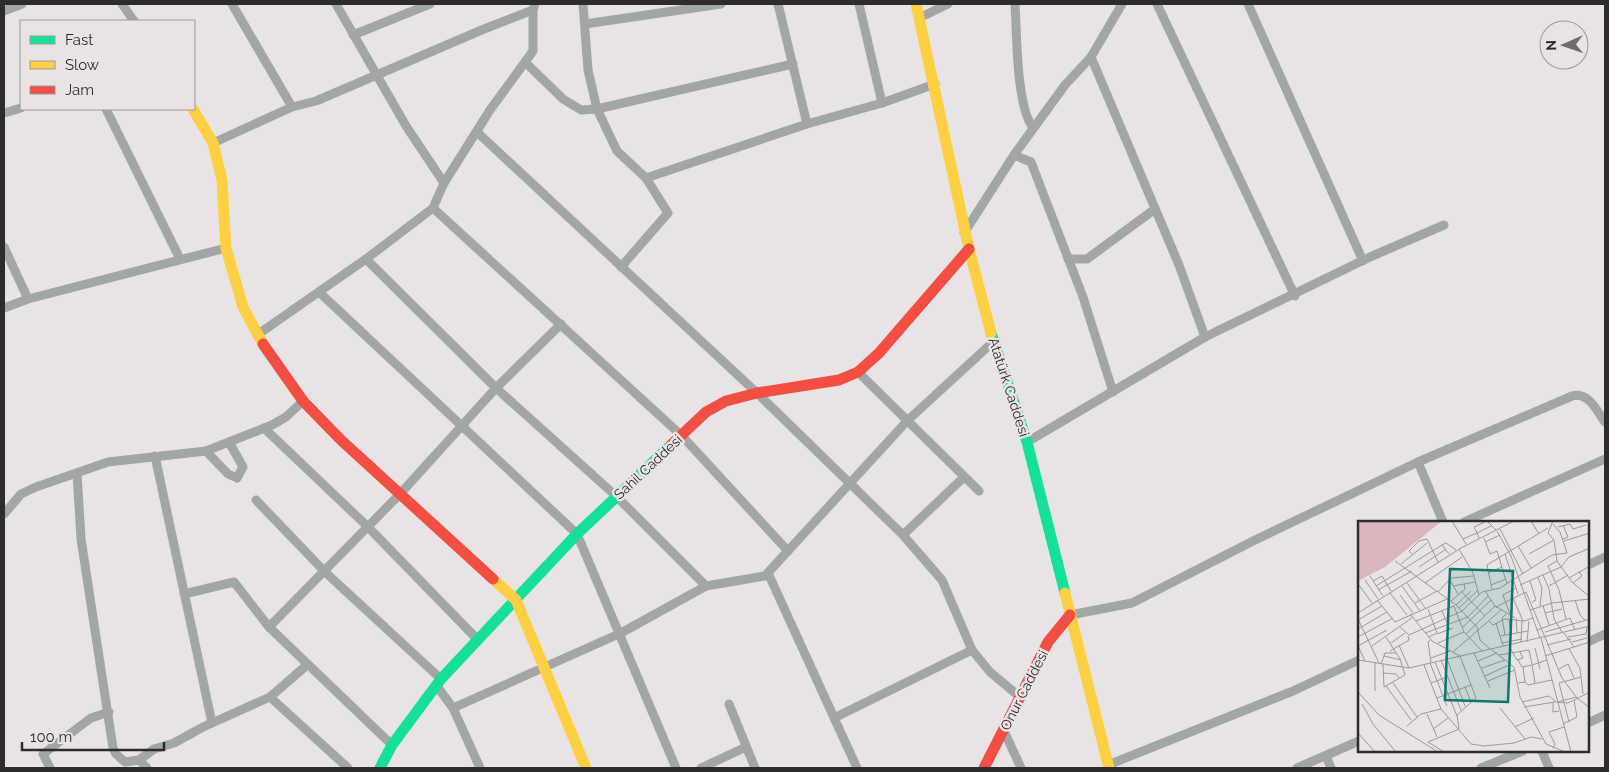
<svg xmlns="http://www.w3.org/2000/svg" width="1609" height="772" viewBox="0 0 1609 772" font-family="Raleway,sans-serif">
<style>
.lines{fill:none;stroke-linecap:round;stroke-linejoin:round}
.street{stroke:#a2a7a6;stroke-width:9}
.fast{stroke:#16e098;stroke-width:11}
.slow{stroke:#ffcf43;stroke-width:11}
.jam{stroke:#f24e42;stroke-width:11}
.labels{text-anchor:middle;stroke-width:5;stroke-linejoin:round;paint-order:stroke}
.street-label{font-size:14px;fill:#2e2b2c;stroke:#e9e3e4}
.inset-road{fill:none;stroke:#9e9a9b;stroke-width:1}
.view{fill:#0f766e;fill-opacity:0.15;stroke:#0f766e;stroke-width:2.5}
.inset-edge{fill:none;stroke:#2e2b2c;stroke-width:2.5}
</style>
<rect width="100%" height="100%" fill="#e8e4e5"/>
<g class="lines">
<g class="street">
<path d="M 122,4 L 134,21"/>
<path d="M 232,4 L 292,107 L 316,101 L 484,29 L 533,10"/>
<path d="M 336,4 L 406,126 L 444,183"/>
<path d="M 583,4 L 588,70 L 597,109 L 617,151 L 646,178 L 668,213 L 621,267"/>
<path d="M 778,4 L 807,124"/>
<path d="M 859,4 L 882,103"/>
<path d="M 1015,4 C 1017,34 1016,105 1033,128"/>
<path d="M 1157,4 L 1295,296"/>
<path d="M 1248,4 L 1363,261"/>
<path d="M 4,11 L 22,4"/>
<path d="M 919,18 L 948,4"/>
<path d="M 585,24 L 721,4"/>
<path d="M 353,35 L 430,4"/>
<path d="M 1091,57 L 1179,265 L 1205,337"/>
<path d="M 526,63 L 563,99 L 581,110 L 597,109 L 793,64"/>
<path d="M 106,109 L 180,259"/>
<path d="M 4,113 L 21,108"/>
<path d="M 478,133 L 757,393 L 903,535 L 942,580 L 972,650 L 990,672 L 1020,697"/>
<path d="M 213,143 L 292,107"/>
<path d="M 1014,155 L 1031,162 L 1083,297 L 1113,392"/>
<path d="M 646,178 L 807,124 L 882,103 L 935,84"/>
<path d="M 433,208 L 682,436 L 788,551"/>
<path d="M 964,233 L 1014,155 L 1065,85 L 1091,57 L 1122,4"/>
<path d="M 4,247 L 28,299"/>
<path d="M 366,259 L 496,388 L 616,496 L 706,586"/>
<path d="M 1068,259 L 1087,259 L 1155,209"/>
<path d="M 319,292 L 577,534 L 676,768"/>
<path d="M 4,308 L 28,299 L 226,248"/>
<path d="M 257,335 L 366,259 L 433,208 L 444,183 L 490,110 L 533,51 L 533,10 L 535,4"/>
<path d="M 858,372 L 979,491"/>
<path d="M 264,428 L 367,526 L 478,640"/>
<path d="M 1027,442 L 1205,337 L 1370,257 L 1444,225"/>
<path d="M 206,451 L 228,474 L 237,478 L 243,467 L 229,442"/>
<path d="M 155,456 L 212,723"/>
<path d="M 1418,462 L 1443,522"/>
<path d="M 77,473 L 81,539 L 113,748 L 116,754 L 125,762 L 139,760 L 154,749 L 174,743 L 203,727 L 270,697 L 307,665"/>
<path d="M 256,500 L 325,572 L 441,679"/>
<path d="M 4,514 L 21,494 L 36,487 L 108,462 L 206,451 L 272,425 L 286,417 L 303,401"/>
<path d="M 1464,522 L 1605,459"/>
<path d="M 903,535 L 964,477"/>
<path d="M 1588,565 L 1605,557"/>
<path d="M 768,573 L 857,768"/>
<path d="M 184,594 L 234,582 L 269,627 L 392,745"/>
<path d="M 1070,615 L 1132,603 L 1253,541 L 1418,462 L 1572,396 C 1588,391 1597,411 1605,422"/>
<path d="M 269,627 L 400,494 L 496,388 L 561,324"/>
<path d="M 1588,642 L 1605,634"/>
<path d="M 436,685 L 453,708 L 480,768"/>
<path d="M 270,697 L 348,768"/>
<path d="M 729,704 L 755,768"/>
<path d="M 453,708 L 621,633 L 706,586 L 765,576 L 907,421 L 993,342"/>
<path d="M 834,718 L 972,650"/>
<path d="M 1588,723 L 1605,715"/>
<path d="M 1004,731 L 1021,768"/>
<path d="M 1542,751 L 1549,768"/>
<path d="M 1326,756 L 1331,768"/>
<path d="M 139,760 L 147,768"/>
<path d="M 1108,765 L 1293,691 L 1359,660"/>
<path d="M 50,768 L 43,754 L 91,718 L 109,712"/>
<path d="M 701,768 L 746,747"/>
<path d="M 1297,768 L 1359,741"/>
<path d="M 1481,768 L 1523,751"/>
</g>
<g class="fast">
<path d="M 991,333 L 1027,442 L 1065,593"/>
<path d="M 380,768 L 392,745 L 441,679 L 577,534 L 671,445"/>
</g>
<g class="slow">
<path d="M 916,4 L 969,249 L 991,333"/>
<path d="M 193,109 L 213,143 L 222,180 L 226,248 L 243,307 L 263,344"/>
<path d="M 493,579 L 516,600 L 586,768"/>
<path d="M 1065,593 L 1109,768"/>
</g>
<g class="jam">
<path d="M 263,344 L 303,401 L 341,440 L 493,579"/>
<path d="M 671,445 L 706,412 L 726,401 L 757,393 L 839,380 L 858,372 L 879,353 L 969,249"/>
<path d="M 984,768 L 1048,642 L 1070,615"/>
</g>
</g>
<g class="labels">
<g class="street-label">
<text transform="translate(1009 387) rotate(72)" y="5">Atatürk Caddesi</text>
<text transform="translate(648 467) rotate(-43)" y="5">Sahil Caddesi</text>
<text transform="translate(1024 690) rotate(-63)" y="5">Onur Caddesi</text>
</g>
</g>
<g transform="translate(1358 521)">
<rect width="231" height="231" fill="#e8e4e5"/>
<path d="M 0,0 L 84,0 L 27,46 L 0,60 Z" fill="#d9b7bc"/>
<path class="inset-road" d="M 94,0 L 108,23M 173,0 L 181,13M 195,0 L 190,12 L 196,19 L 199,40 L 214,61 L 232,76M 195,3 L 202,11 L 209,32M 133,5 L 119,12 L 116,6 L 129,0 L 138,9M 200,6 L 212,3 L 215,8 L 228,4M 142,8 L 165,53M 139,10 L 153,35 L 182,117M 126,17 L 132,33 L 139,30 L 149,63M 105,18 L 119,12 L 121,17M 205,18 L 210,16 L 205,4M 206,20 L 232,12M 127,21 L 142,14M 84,24 L 88,22 L 98,29M 160,25 L 173,47M 101,28 L 115,52 L 121,74M 54,33 L 51,30 L 61,20 L 69,18 L 80,41M 147,33 L 160,73M 171,33 L 196,19M 37,40 L 98,84 L 119,106 L 122,119 L 132,128M 199,40 L 190,45 L 201,69 L 208,98M 43,43 L 69,22M 61,46 L 88,28M 130,52 L 144,46M 185,54 L 191,68 L 196,98 L 204,111M 12,55 L 25,75M 180,57 L 184,67 L 182,85M 211,57 L 232,45M 7,59 L 20,78M 92,59 L 100,73M 15,60 L 24,55 L 33,70M 172,60 L 178,79 L 174,81M 49,62 L 68,88M 67,62 L 104,36M 215,62 L 224,55 L 221,50M 0,63 L 14,82M 133,64 L 148,58M 162,64 L 203,46 L 211,36 L 232,27M 18,65 L 84,24 L 91,33M 44,65 L 62,90M 95,65 L 117,61M 191,65 L 210,54M 134,68 L 129,44 L 190,7M 20,69 L 54,50M 103,70 L 127,95M 127,70 L 137,85 L 157,97M 80,71 L 93,57 L 116,55M 32,72 L 49,94M 42,74 L 55,92M 155,77 L 165,100M 19,79 L 37,101 L 89,78M 217,79 L 222,94 L 228,100M 93,80 L 107,68 L 106,63M 57,82 L 79,70M 98,84 L 113,70M 96,85 L 106,111 L 124,130M 185,85 L 191,104M 138,86 L 168,71 L 204,157 L 219,177 L 232,187M 101,87 L 119,70M 70,88 L 79,112 L 71,116M 172,89 L 194,82 L 232,78M 84,90 L 92,109M 0,92 L 103,27 L 156,0M 187,92 L 204,88M 52,93 L 74,120 L 102,135 L 118,177 L 99,194 L 101,208 L 70,221 L 86,231M 152,93 L 145,74 L 158,67M 158,97 L 159,112M 0,98 L 21,142M 151,98 L 153,113M 0,99 L 24,85M 58,100 L 96,85M 131,100 L 135,104 L 147,98 L 166,100 L 175,97M 138,102 L 145,125M 42,106 L 51,114 L 104,90 L 124,71 L 142,67 L 194,34 L 209,32M 105,106 L 133,79M 0,108 L 29,91M 179,109 L 212,97 L 217,109M 187,111 L 232,98M 67,112 L 110,96 L 130,75M 206,112 L 216,126M 79,113 L 95,107M 108,113 L 137,85M 147,114 L 144,97 L 148,93M 142,115 L 170,110M 0,116 L 35,97M 210,116 L 228,113 L 229,106M 183,117 L 213,231M 163,121 L 164,100M 169,121 L 171,100M 214,121 L 229,117M 33,122 L 47,112M 80,122 L 106,111M 144,122 L 164,118M 41,124 L 51,147M 189,124 L 213,118M 0,125 L 29,109M 0,125 L 7,140M 14,125 L 55,96M 151,125 L 159,139 L 165,137 L 162,131M 177,127 L 182,148M 211,128 L 222,147 L 225,173M 134,129 L 156,146 L 162,176 L 188,223 L 207,231M 32,130 L 51,119 L 50,115M 95,131 L 143,89M 116,132 L 132,167M 141,134 L 171,129 L 174,143M 26,135 L 43,139M 187,135 L 232,121M 73,137 L 92,130M 89,138 L 107,185M 0,139 L 51,147 L 232,105M 83,139 L 103,189M 160,139 L 164,146 L 174,144M 120,140 L 139,132M 77,141 L 99,195M 17,142 L 17,170M 72,142 L 89,185M 73,142 L 70,121 L 73,118M 23,143 L 27,132 L 38,132M 25,143 L 26,166 L 47,154 L 42,138 L 28,116M 66,144 L 83,188 L 113,223 L 126,225 L 156,222 L 173,216 L 184,218M 124,147 L 147,139M 201,148 L 210,143 L 216,157M 25,152 L 38,153 L 41,157M 127,155 L 153,143M 130,160 L 157,149M 167,161 L 170,164 L 194,159M 35,162 L 59,196M 73,162 L 89,156M 160,162 L 167,161 L 165,146M 177,162 L 174,144 L 189,139M 28,165 L 53,199M 107,166 L 113,181M 0,171 L 21,194 L 80,231M 79,177 L 113,164M 164,181 L 191,175 L 198,181 L 210,182 L 232,171M 195,181 L 195,191 L 201,190M 200,181 L 218,176M 4,183 L 15,203 L 38,231M 166,186 L 197,181M 142,187 L 167,218M 69,193 L 79,216M 211,201 L 201,162 L 223,156M 205,203 L 219,196 L 216,179M 49,205 L 63,193 L 83,188M 157,206 L 176,197M 75,208 L 90,197M 0,212 L 17,231M 195,227 L 197,223 L 191,211 L 206,206"/>
<path class="view" d="M 92,48 L 155,50 L 150,181 L 87,179 Z"/>
<rect width="231" height="231" class="inset-edge"/>
</g>
<rect width="1609" height="772" fill="none" stroke="#2e2b2c" stroke-width="10"/>
<rect x="20" y="20" width="175" height="90" fill="#e9e3e4" stroke="#9e999a"/>
<rect x="30" y="36" width="25" height="8" fill="#16e098" stroke="#9e999a"/>
<text x="65" y="45" font-size="15" fill="#2e2b2c">Fast</text>
<rect x="30" y="61" width="25" height="8" fill="#ffcf43" stroke="#9e999a"/>
<text x="65" y="70" font-size="15" fill="#2e2b2c">Slow</text>
<rect x="30" y="86" width="25" height="8" fill="#f24e42" stroke="#9e999a"/>
<text x="65" y="95" font-size="15" fill="#2e2b2c">Jam</text>
<g transform="translate(1564 45) rotate(268)"><circle r="24" fill="#e9e3e4" stroke="#9e999a"/>
<path d="M0-4L9 19L0 12L-9 19Z" fill="#6f6c6d"/>
<text y="-8" font-size="14" font-weight="bold" text-anchor="middle" fill="#2e2b2c">N</text>
</g>
<path d="M22 742v8h142v-8" fill="none" stroke="#2e2b2c" stroke-width="2.5"/>
<text x="30" y="742" font-size="15" fill="#2e2b2c" stroke="#e9e3e4" stroke-width="4" paint-order="stroke">100 m</text>
</svg>
